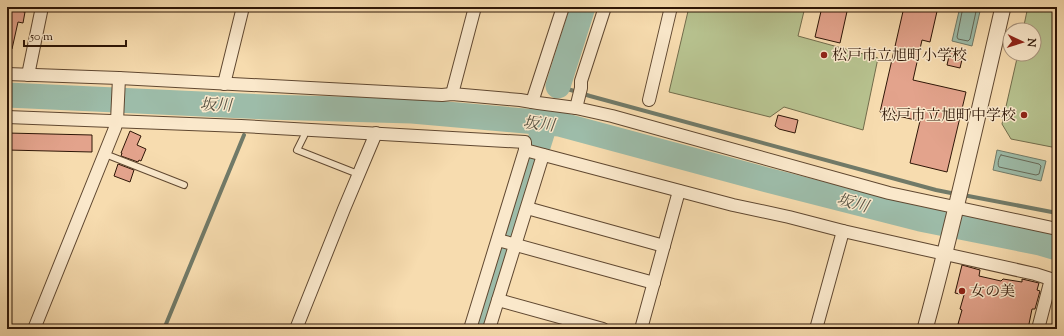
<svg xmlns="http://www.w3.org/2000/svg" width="1064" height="336" viewBox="0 0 1064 336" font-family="'Sorts Mill Goudy','Noto Serif JP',serif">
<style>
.green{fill:#b7c28f;stroke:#726c4b}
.water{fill:#9dbca9;stroke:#717a68}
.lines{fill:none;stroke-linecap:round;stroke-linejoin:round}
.shore{stroke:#666958;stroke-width:1}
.stream{stroke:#717a68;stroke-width:4}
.river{stroke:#9dbca9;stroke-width:25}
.building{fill:#e3a38c;stroke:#2e1607}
.service-casing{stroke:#604831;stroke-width:8}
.minor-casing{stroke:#604831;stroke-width:14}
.tertiary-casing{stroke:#604831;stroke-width:17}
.service{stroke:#fae8cb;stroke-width:6}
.minor{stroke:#fae8cb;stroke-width:12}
.tertiary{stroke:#fae8cb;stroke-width:15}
.poi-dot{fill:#8f2418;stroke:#fae8cb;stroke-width:1.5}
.labels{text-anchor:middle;stroke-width:3;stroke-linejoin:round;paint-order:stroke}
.poi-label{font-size:15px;fill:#2e1607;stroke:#fae8cb;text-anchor:start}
.water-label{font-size:16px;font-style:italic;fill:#555040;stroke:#fae8cb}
</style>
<rect width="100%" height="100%" fill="#f7dcaf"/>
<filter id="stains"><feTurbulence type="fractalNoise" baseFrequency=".005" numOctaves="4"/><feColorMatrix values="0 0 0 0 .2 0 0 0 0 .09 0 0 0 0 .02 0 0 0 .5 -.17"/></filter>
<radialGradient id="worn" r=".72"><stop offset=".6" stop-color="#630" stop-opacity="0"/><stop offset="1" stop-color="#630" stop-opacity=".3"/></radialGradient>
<g class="green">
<path d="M 689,7 L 805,7 L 798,36 L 878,58 L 863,130 L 784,107 L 770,117 L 669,92 Z"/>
<path d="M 1036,7 L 1057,7 L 1057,148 L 1011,139 L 1002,124 L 1018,54 L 1034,54 L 1034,30 L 1023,30 L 1027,11 Z"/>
</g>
<g class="water">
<path d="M 960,7 L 981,7 L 972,46 L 952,41 Z"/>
<path d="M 997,150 L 1046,161 L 1041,181 L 993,170 Z"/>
</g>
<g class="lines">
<g class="shore">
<path d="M 963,7 L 957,37 L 958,39 L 968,41 L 970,39 L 977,7"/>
<path d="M 1001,155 L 1039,164 L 1041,166 L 1039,174 L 1036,175 L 999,167 C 997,164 999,157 1001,155 Z"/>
</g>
<g class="stream">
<path d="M 558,86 L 590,96 L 936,190 L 956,194"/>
<path d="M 963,195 L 1057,213"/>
<path d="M 164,329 L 244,135"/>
</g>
<g class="river">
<path d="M 558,86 L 583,7"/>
<path d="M 7,95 L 266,107 L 412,111 L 559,124 L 767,180 L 920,219 L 1040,243 L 1057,248"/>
<path d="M 481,329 L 545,124"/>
</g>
</g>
<g class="building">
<path d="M 7,7 L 21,7 L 20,11 L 25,12 L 23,23 L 18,22 L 12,49 L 7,48 Z"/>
<path d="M 822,7 L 848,7 L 840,43 L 815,37 Z"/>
<path d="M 904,7 L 938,7 L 930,42 L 922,40 L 913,80 L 966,92 L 947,172 L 910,163 L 920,121 L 880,112 Z"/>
<path d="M 951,48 L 964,51 L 960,68 L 947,65 Z"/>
<path d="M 778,115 L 798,120 L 795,133 L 779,129 L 775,126 Z"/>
<path d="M 130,131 L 141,136 L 137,145 L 146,149 L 141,161 L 139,160 L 138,162 L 121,156 L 122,153 L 121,153 Z"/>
<path d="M 7,133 L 92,135 L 92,152 L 7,150 Z"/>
<path d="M 118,164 L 134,170 L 130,182 L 114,176 Z"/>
<path d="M 962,265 L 980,270 L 979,276 L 1001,281 L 1003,279 L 1022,282 L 1022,279 L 1039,283 L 1037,290 L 1040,291 L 1035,309 L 1032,309 L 1028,329 L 977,329 L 958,324 L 962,310 L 960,309 L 964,295 L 955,293 Z"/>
</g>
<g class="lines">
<defs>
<g id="service">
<path d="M 304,136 L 297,150 L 358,174"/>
<path d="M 105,154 L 184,185"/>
</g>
<g id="minor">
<path d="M 7,74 L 119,78 L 442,95 L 452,94 L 520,100 L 538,103 L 576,108 L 612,116 L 889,193 L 1057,229"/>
<path d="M 28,75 L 42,7"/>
<path d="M 224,84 L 243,7"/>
<path d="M 452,94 L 475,7"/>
<path d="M 649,100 L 671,7"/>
<path d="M 532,102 L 563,7"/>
<path d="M 576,108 L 581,88 L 581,81 L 605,7"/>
<path d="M 7,117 L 241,126 L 525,142 L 525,150 L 470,329"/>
<path d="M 525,150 L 733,205 L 789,217 L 843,231 L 936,252 L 1035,274 L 1057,281"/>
<path d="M 527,208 L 664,246"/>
<path d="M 498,240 L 654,283"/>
<path d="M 498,300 L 603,329"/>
<path d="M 34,329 L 115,128 L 117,121 L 119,78"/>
<path d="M 296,329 L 344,209 L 376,133"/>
<path d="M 489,329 L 543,155"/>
<path d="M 641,329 L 679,191"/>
<path d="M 816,329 L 843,231"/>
<path d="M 1038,329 L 1051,279"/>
</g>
<path id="tertiary" d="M 925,329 C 954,223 978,115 1003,7"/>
</defs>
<use href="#service" class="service-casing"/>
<use href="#minor" class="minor-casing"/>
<use href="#tertiary" class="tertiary-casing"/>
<use href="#service" class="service"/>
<use href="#minor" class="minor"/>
<use href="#tertiary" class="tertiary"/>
</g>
<g class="poi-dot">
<circle cx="824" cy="55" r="4"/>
<circle cx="1024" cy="115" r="4"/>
<circle cx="962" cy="291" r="4"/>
</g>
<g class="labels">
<g class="poi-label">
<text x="832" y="60">松戸市立旭町小学校</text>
<text x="1016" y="120" text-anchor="end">松戸市立旭町中学校</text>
<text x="970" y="296">女の美</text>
</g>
<g class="water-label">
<text transform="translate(216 104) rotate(2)" y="6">坂川</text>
<text transform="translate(539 123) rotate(6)" y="6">坂川</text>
<text transform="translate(853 202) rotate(15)" y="6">坂川</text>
</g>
</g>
<rect width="1064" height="336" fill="none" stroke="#f7dcaf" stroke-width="24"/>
<rect x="8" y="8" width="1048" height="320" fill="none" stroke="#2e1607" stroke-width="2"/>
<rect x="12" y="12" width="1040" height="312" fill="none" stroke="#2e1607"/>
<g transform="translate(1022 42) rotate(94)"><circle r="19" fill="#fae8cb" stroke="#a8947d"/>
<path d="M0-3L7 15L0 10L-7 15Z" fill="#8f2418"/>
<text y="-6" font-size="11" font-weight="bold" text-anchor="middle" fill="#2e1607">N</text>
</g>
<path d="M24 40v6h102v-6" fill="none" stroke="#2e1607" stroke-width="2"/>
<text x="30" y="40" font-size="12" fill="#2e1607" stroke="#fae8cb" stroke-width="3" paint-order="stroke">50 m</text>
<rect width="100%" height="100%" filter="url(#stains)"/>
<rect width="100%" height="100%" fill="url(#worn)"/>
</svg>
